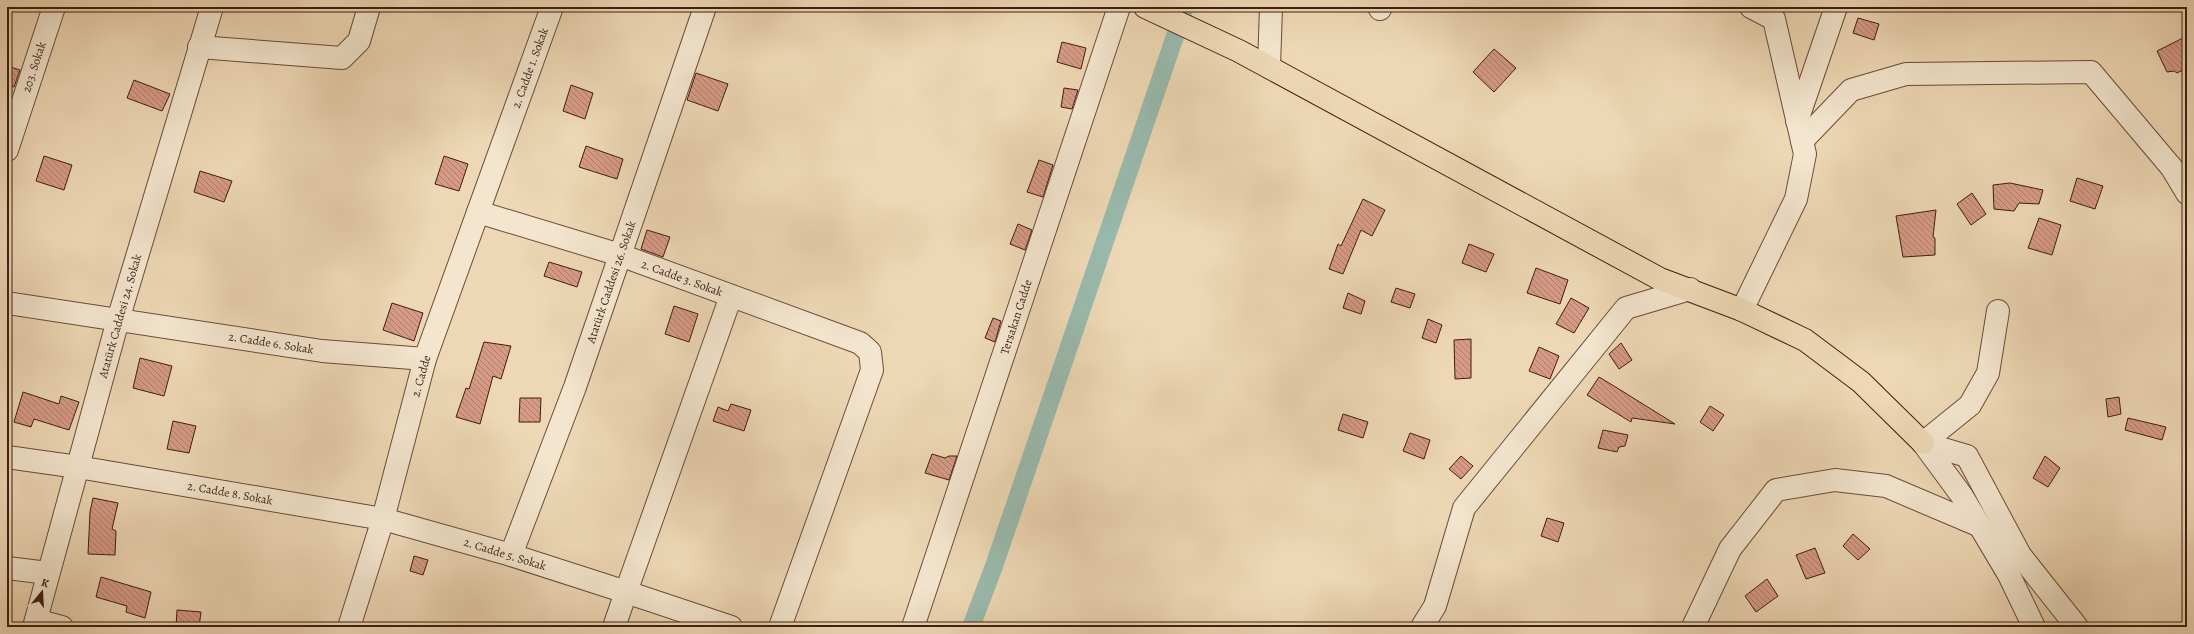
<svg xmlns="http://www.w3.org/2000/svg" width="2194" height="634" viewBox="0 0 2194 634" font-family="Alegreya,serif">
<style>
.lines{fill:none;stroke-linecap:round;stroke-linejoin:round}
.canal{stroke:#99baad;stroke-width:18}
.building{fill:url(#building-back-hatch);stroke:#3e1e11}
.minor-casing{stroke:#6a4c3a;stroke-width:24}
.major-casing{stroke:#3e1e11;stroke-width:24}
.minor{stroke:#f3e5ce;stroke-width:22}
.major{stroke:#edd7b4;stroke-width:22}
.labels{text-anchor:middle;stroke-width:3;stroke-linejoin:round;paint-order:stroke}
.street-label{font-size:12px;fill:#3e1e11;stroke:#f3e5ce}
</style>
<defs>
<pattern id="building-back-hatch" width="6" height="6" patternUnits="userSpaceOnUse"><rect width="6" height="6" fill="#d69a86"/><path d="M-1 5l2 2M0 0l6 6M5-1l2 2" fill="none" stroke="#af7d6c"/></pattern>
</defs>
<rect width="100%" height="100%" fill="#edd7b4"/>
<filter id="stains"><feTurbulence type="fractalNoise" baseFrequency=".005" numOctaves="4"/><feColorMatrix values="0 0 0 0 .2 0 0 0 0 .09 0 0 0 0 .02 0 0 0 .5 -.17"/></filter>
<radialGradient id="worn" r=".72"><stop offset=".6" stop-color="#630" stop-opacity="0"/><stop offset="1" stop-color="#630" stop-opacity=".3"/></radialGradient>
<g class="lines">
<path class="canal" d="M 971,627 L 994,566 L 1185,7"/>
</g>
<g class="building">
<path d="M 1858,18 L 1879,24 L 1874,40 L 1853,33 Z"/>
<path d="M 2187,36 L 2187,68 L 2177,73 L 2174,71 L 2167,72 L 2157,51 Z"/>
<path d="M 1062,42 L 1086,48 L 1081,69 L 1057,62 Z"/>
<path d="M 1494,49 L 1516,68 L 1494,92 L 1473,72 Z"/>
<path d="M 7,66 L 20,70 L 14,87 L 7,85 Z"/>
<path d="M 696,73 L 728,84 L 718,111 L 687,100 Z"/>
<path d="M 134,80 L 170,94 L 162,111 L 127,98 Z"/>
<path d="M 571,85 L 593,93 L 585,119 L 563,111 Z"/>
<path d="M 1064,88 L 1078,90 L 1072,109 L 1061,107 Z"/>
<path d="M 586,146 L 623,159 L 617,179 L 579,167 Z"/>
<path d="M 44,156 L 72,165 L 64,190 L 36,181 Z"/>
<path d="M 444,156 L 468,164 L 459,191 L 435,184 Z"/>
<path d="M 1039,160 L 1053,165 L 1043,197 L 1027,192 Z"/>
<path d="M 200,171 L 232,181 L 224,202 L 194,192 Z"/>
<path d="M 2077,178 L 2103,186 L 2095,209 L 2070,201 Z"/>
<path d="M 2010,183 L 2043,190 L 2039,204 L 2019,203 L 2014,211 L 1994,209 L 1993,185 Z"/>
<path d="M 1972,193 L 1986,214 L 1971,225 L 1957,204 Z"/>
<path d="M 1363,199 L 1385,210 L 1372,236 L 1361,230 L 1343,274 L 1329,269 L 1338,244 L 1341,246 Z"/>
<path d="M 1936,210 L 1933,237 L 1935,238 L 1935,255 L 1903,257 L 1896,216 Z"/>
<path d="M 2039,218 L 2061,225 L 2052,255 L 2028,248 Z"/>
<path d="M 1018,224 L 1032,230 L 1025,250 L 1010,244 Z"/>
<path d="M 647,230 L 670,237 L 663,257 L 641,249 Z"/>
<path d="M 1469,244 L 1494,254 L 1486,272 L 1462,263 Z"/>
<path d="M 549,262 L 582,272 L 577,287 L 544,276 Z"/>
<path d="M 1536,268 L 1568,280 L 1560,304 L 1527,293 Z"/>
<path d="M 1396,288 L 1415,294 L 1410,308 L 1391,302 Z"/>
<path d="M 1348,293 L 1365,301 L 1361,314 L 1343,308 Z"/>
<path d="M 1571,298 L 1589,308 L 1574,333 L 1556,324 Z"/>
<path d="M 392,303 L 423,313 L 414,341 L 383,330 Z"/>
<path d="M 674,306 L 698,314 L 689,342 L 665,334 Z"/>
<path d="M 993,318 L 1001,321 L 995,342 L 985,338 Z"/>
<path d="M 1428,319 L 1442,325 L 1436,343 L 1422,338 Z"/>
<path d="M 1471,339 L 1471,378 L 1455,379 L 1454,340 Z"/>
<path d="M 484,342 L 511,346 L 501,379 L 493,376 L 480,424 L 456,417 L 466,388 L 469,389 Z"/>
<path d="M 1621,343 L 1632,360 L 1619,369 L 1609,354 Z"/>
<path d="M 1539,347 L 1559,356 L 1550,379 L 1529,371 Z"/>
<path d="M 140,358 L 172,366 L 164,396 L 133,388 Z"/>
<path d="M 1599,377 L 1614,386 L 1675,424 L 1632,418 L 1631,422 L 1587,395 Z"/>
<path d="M 23,392 L 59,404 L 61,396 L 79,402 L 69,430 L 34,419 L 31,427 L 14,422 Z"/>
<path d="M 2119,397 L 2121,414 L 2108,417 L 2106,399 Z"/>
<path d="M 520,398 L 541,398 L 540,422 L 519,422 Z"/>
<path d="M 731,404 L 751,410 L 744,431 L 713,421 L 718,407 L 728,411 Z"/>
<path d="M 1710,406 L 1724,415 L 1713,431 L 1700,422 Z"/>
<path d="M 1343,414 L 1368,422 L 1363,438 L 1338,430 Z"/>
<path d="M 2128,418 L 2166,427 L 2162,440 L 2125,430 Z"/>
<path d="M 173,421 L 196,426 L 189,453 L 167,449 Z"/>
<path d="M 1603,430 L 1628,435 L 1625,446 L 1619,447 L 1617,452 L 1598,448 Z"/>
<path d="M 1410,433 L 1430,440 L 1424,459 L 1403,451 Z"/>
<path d="M 932,454 L 945,458 L 949,456 L 957,456 L 949,480 L 925,473 Z"/>
<path d="M 1461,456 L 1473,466 L 1461,479 L 1449,469 Z"/>
<path d="M 2045,456 L 2060,468 L 2048,487 L 2033,478 Z"/>
<path d="M 93,498 L 118,503 L 112,529 L 116,531 L 115,555 L 88,554 L 90,512 Z"/>
<path d="M 1547,518 L 1564,523 L 1558,542 L 1541,536 Z"/>
<path d="M 1853,534 L 1870,549 L 1858,560 L 1843,546 Z"/>
<path d="M 1815,548 L 1825,573 L 1806,579 L 1796,555 Z"/>
<path d="M 414,556 L 428,560 L 423,575 L 410,571 Z"/>
<path d="M 101,577 L 151,592 L 145,618 L 126,612 L 127,606 L 96,597 Z"/>
<path d="M 1767,579 L 1778,596 L 1756,612 L 1745,596 Z"/>
<path d="M 177,610 L 201,612 L 199,627 L 176,627 Z"/>
</g>
<g class="lines">
<defs>
<g id="minor">
<path d="M 1379,7 L 1380,9"/>
<path d="M 199,47 L 342,58 L 359,41 L 369,7"/>
<path d="M 1269,67 L 1271,7"/>
<path d="M 1797,121 L 1836,7"/>
<path d="M 1802,141 L 1851,90 L 1906,74 L 2091,72 L 2172,168 L 2187,193"/>
<path d="M 7,150 L 54,7"/>
<path d="M 478,212 L 620,255 L 860,343 L 870,352 L 872,370 L 780,627"/>
<path d="M 7,303 L 322,351 L 425,359"/>
<path d="M 1742,310 L 1796,199 L 1805,154 L 1774,19 L 1751,7"/>
<path d="M 1923,443 L 1967,456 L 2020,555 L 2077,627"/>
<path d="M 1923,443 L 1962,496 L 2009,575 L 2034,627"/>
<path d="M 1923,443 L 1970,405 L 1988,373 L 1998,311"/>
<path d="M 7,457 L 78,467 L 383,519 L 511,555 L 626,592 L 731,296"/>
<path d="M 511,555 L 575,387 L 705,7"/>
<path d="M 7,568 L 48,573"/>
<path d="M 36,620 L 62,627"/>
<path d="M 34,627 L 118,320 L 212,7"/>
<path d="M 349,627 L 383,519 L 425,359 L 552,7"/>
<path d="M 614,627 L 626,592 L 731,627"/>
<path d="M 913,627 L 1119,7"/>
<path d="M 1422,627 L 1435,606 L 1464,508 L 1626,308 L 1690,289"/>
<path d="M 1693,627 L 1730,549 L 1776,490 L 1835,480 L 1886,486 L 1980,526"/>
</g>
<path id="major" d="M 1145,7 L 1239,51 L 1660,279 L 1742,310 L 1805,340 L 1861,382 L 1923,443"/>
</defs>
<use href="#minor" class="minor-casing"/>
<use href="#major" class="major-casing"/>
<use href="#minor" class="minor"/>
<use href="#major" class="major"/>
</g>
<g class="labels">
<g class="street-label">
<text transform="translate(34 67) rotate(-72)" y="4">203. Sokak</text>
<text transform="translate(530 68) rotate(-70)" y="4">2. Cadde 1. Sokak</text>
<text transform="translate(682 278) rotate(20)" y="4">2. Cadde 3. Sokak</text>
<text transform="translate(611 282) rotate(-71)" y="4">Atatürk Caddesi 26. Sokak</text>
<text transform="translate(120 316) rotate(-74)" y="4">Atatürk Caddesi 24. Sokak</text>
<text transform="translate(1016 317) rotate(-72)" y="4">Tersakan Cadde</text>
<text transform="translate(271 343) rotate(9)" y="4">2. Cadde 6. Sokak</text>
<text transform="translate(421 376) rotate(-74)" y="4">2. Cadde</text>
<text transform="translate(230 493) rotate(10)" y="4">2. Cadde 8. Sokak</text>
<text transform="translate(505 554) rotate(17)" y="4">2. Cadde 5. Sokak</text>
</g>
</g>
<rect width="2194" height="634" fill="none" stroke="#edd7b4" stroke-width="24"/>
<rect x="8" y="8" width="2178" height="618" fill="none" stroke="#3e1e11" stroke-width="2"/>
<rect x="12" y="12" width="2170" height="610" fill="none" stroke="#3e1e11"/>
<g transform="translate(42 592) rotate(18)" stroke="#f3e5ce" stroke-width="3" paint-order="stroke">
<path d="M0-3L7 15L0 10L-7 15Z" fill="#3e1e11"/>
<text y="-6" font-size="11" font-weight="bold" text-anchor="middle" fill="#3e1e11">K</text>
</g>
<rect width="100%" height="100%" filter="url(#stains)"/>
<rect width="100%" height="100%" fill="url(#worn)"/>
</svg>
